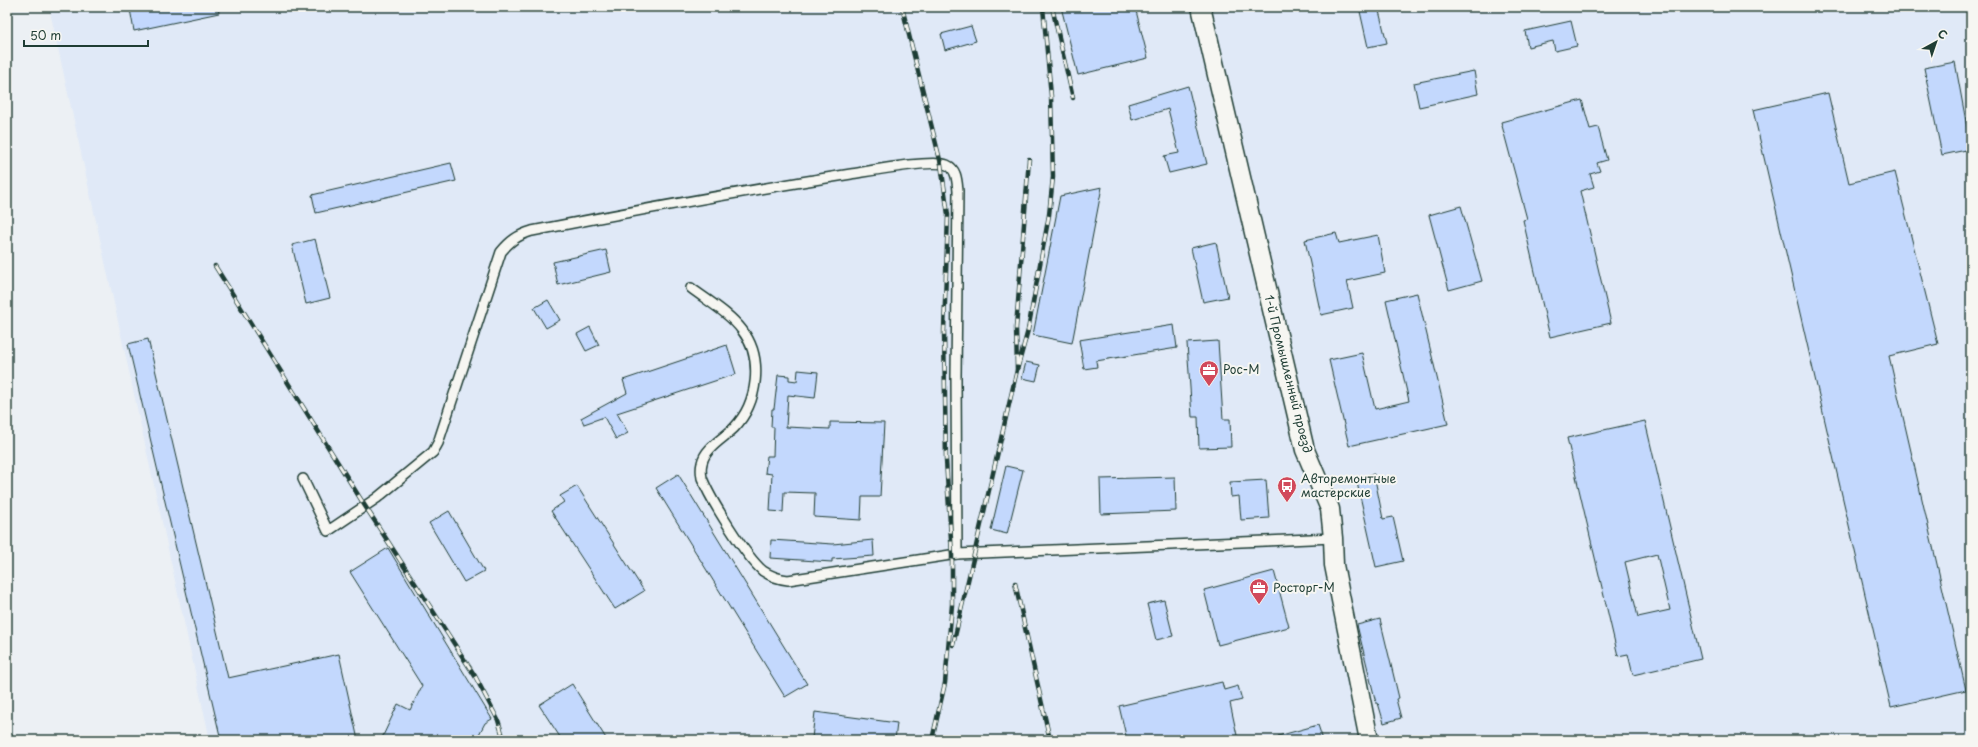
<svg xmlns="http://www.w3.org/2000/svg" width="1978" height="747" viewBox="0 0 1978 747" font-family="'Playpen Sans',sans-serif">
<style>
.built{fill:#e0e9f7}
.building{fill:#c3d8fd;stroke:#1f3d34;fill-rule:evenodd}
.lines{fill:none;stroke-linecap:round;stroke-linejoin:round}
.lane-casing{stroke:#1f3d34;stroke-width:12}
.street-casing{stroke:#1f3d34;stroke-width:21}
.lane{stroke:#f6f6f2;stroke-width:9}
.street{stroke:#f6f6f2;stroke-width:18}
.rail-casing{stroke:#1f3d34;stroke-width:4.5}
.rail{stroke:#f6f6f2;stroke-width:3;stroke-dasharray:9;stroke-linecap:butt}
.labels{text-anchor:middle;stroke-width:4;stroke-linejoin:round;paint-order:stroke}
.poi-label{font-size:12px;fill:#1f3d34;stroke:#f6f6f2;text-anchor:start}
.street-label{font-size:12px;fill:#1f3d34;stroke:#f6f6f2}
</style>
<rect width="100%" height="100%" fill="#ecf0f4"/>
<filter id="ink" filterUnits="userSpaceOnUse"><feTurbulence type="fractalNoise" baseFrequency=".025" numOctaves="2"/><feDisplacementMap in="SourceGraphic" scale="8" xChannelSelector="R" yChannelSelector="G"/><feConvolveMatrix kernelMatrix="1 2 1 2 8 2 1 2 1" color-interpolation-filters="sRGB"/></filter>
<g filter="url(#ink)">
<path class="built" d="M 49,7 L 1971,7 L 1971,740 L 210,740 Z"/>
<g class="building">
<path d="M 141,7 L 218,7 L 219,13 L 134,31 L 130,9 Z"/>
<path d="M 1061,7 L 1135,7 L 1148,58 L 1078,75 Z"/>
<path d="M 1359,7 L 1378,7 L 1387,43 L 1368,47 Z"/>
<path d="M 1571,21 L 1577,46 L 1555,51 L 1553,41 L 1528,47 L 1525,31 Z"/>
<path d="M 971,26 L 976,41 L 945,50 L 941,34 Z"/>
<path d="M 1955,62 L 1971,149 L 1942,155 L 1924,68 Z"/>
<path d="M 1474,71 L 1478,94 L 1419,107 L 1414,83 Z"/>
<path d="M 1188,86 L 1207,164 L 1169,173 L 1164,156 L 1179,153 L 1168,109 L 1132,120 L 1128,104 Z"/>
<path d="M 1828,93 L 1849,183 L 1895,172 L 1938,344 L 1889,356 L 1966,690 L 1891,707 L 1753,110 Z"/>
<path d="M 1582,100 L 1590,129 L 1598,127 L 1607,160 L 1597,163 L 1600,171 L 1590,174 L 1594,187 L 1580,191 L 1611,323 L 1550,337 L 1523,220 L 1527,219 L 1501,122 Z"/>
<path d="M 451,163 L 456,181 L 316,213 L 312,195 Z"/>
<path d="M 1102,187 L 1072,343 L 1033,335 L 1060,196 Z"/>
<path d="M 1461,206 L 1482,281 L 1449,290 L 1429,215 Z"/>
<path d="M 1336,233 L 1339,243 L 1378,235 L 1385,273 L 1347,281 L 1353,308 L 1321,315 L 1305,240 Z"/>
<path d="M 315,239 L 330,298 L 306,304 L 292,245 Z"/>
<path d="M 1216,242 L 1228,297 L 1203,302 L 1191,248 Z"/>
<path d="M 606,250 L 611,272 L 558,285 L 553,262 Z"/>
<path d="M 1417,293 L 1448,424 L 1349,446 L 1329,360 L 1362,353 L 1375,409 L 1409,401 L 1386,300 Z"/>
<path d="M 548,300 L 560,320 L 546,328 L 534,308 Z"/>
<path d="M 1174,325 L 1177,348 L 1096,361 L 1097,367 L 1084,369 L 1079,340 Z"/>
<path d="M 590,327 L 599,345 L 586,351 L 577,334 Z"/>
<path d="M 148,339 L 228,678 L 339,654 L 358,740 L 221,740 L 128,344 Z"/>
<path d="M 1218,341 L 1223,419 L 1230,419 L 1231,447 L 1199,448 L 1198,417 L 1192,417 L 1187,343 Z"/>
<path d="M 727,345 L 736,374 L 617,413 L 628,433 L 616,439 L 604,417 L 584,424 L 581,418 L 627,393 L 623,380 Z"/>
<path d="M 1026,362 L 1040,365 L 1036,381 L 1022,378 Z"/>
<path d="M 798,370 L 818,372 L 815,398 L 788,395 L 786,427 L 830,429 L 830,422 L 884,423 L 880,497 L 862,497 L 861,520 L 814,517 L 815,493 L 784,492 L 783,512 L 770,511 L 772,474 L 765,473 L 767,456 L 773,456 L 774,427 L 771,427 L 772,409 L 774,409 L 778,375 L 789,376 L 789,380 L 797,381 Z"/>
<path d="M 1645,421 L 1701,659 L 1633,675 L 1628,654 L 1618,656 L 1567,438 ZM 1657,554 L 1670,610 L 1638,617 L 1625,562 Z"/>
<path d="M 1006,466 L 1023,470 L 1007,534 L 991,530 Z"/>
<path d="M 678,474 L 807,684 L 785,697 L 656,488 Z"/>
<path d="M 1374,474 L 1383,519 L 1393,517 L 1403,561 L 1376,567 L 1356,478 Z"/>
<path d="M 1175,477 L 1176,511 L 1101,514 L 1100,479 Z"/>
<path d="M 1266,480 L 1269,518 L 1241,520 L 1239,496 L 1231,497 L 1230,482 Z"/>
<path d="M 577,486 L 644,591 L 615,609 L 551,511 L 564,502 L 560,496 Z"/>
<path d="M 449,511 L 484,571 L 464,582 L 429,523 Z"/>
<path d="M 771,540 L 833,544 L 873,540 L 874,556 L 832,559 L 832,562 L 770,558 Z"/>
<path d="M 388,548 L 492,719 L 485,723 L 476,740 L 381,740 L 398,704 L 410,710 L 422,686 L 350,572 Z"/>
<path d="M 1274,571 L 1289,627 L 1218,645 L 1204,590 Z"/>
<path d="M 1164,600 L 1173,636 L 1156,640 L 1147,604 Z"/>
<path d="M 1380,619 L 1399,698 L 1396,699 L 1401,718 L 1384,723 L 1378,703 L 1376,703 L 1357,625 Z"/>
<path d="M 1222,682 L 1224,690 L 1238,686 L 1242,700 L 1230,703 L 1238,740 L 1127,740 L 1119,706 Z"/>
<path d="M 572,684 L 607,740 L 562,740 L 539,705 Z"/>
<path d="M 815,712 L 897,723 L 895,740 L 828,740 L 812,738 Z"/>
<path d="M 1318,725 L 1323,740 L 1278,740 L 1278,736 Z"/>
</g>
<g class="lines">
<defs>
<g id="lane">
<path d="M 691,288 C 708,301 729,313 742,330 C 764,358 758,403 734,428 C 724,438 705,448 702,463 C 701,467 701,473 702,478 C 710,499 746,557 763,571 C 772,577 778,579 788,580 L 957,554"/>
<path d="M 303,479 L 328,531 L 377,498 L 433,452 L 438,443 L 501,252 C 510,241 518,235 532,231 C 638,210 744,191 851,174 C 870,171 931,159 947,165 C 957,169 957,182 958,191 L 956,377 L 957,554 L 1333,538"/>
</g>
<path id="street" d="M 1201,7 L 1305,450 L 1330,509 L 1333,538 L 1334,565 L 1369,740"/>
</defs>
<use href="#lane" class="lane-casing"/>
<use href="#street" class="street-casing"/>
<use href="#lane" class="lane"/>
<use href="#street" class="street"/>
<defs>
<g id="rail">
<path d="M 902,7 L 941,164 L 948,215 L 944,331 L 946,460 L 952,555 L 952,605 L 945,683 L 932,740"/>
<path d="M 1052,7 L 1073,98"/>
<path d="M 1029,159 L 1016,328 L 1017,370 L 1028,330 L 1049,215 L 1053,177 L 1051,96 L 1043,7"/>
<path d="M 215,266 L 365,506 L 475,676 L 498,720 L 504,740"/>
<path d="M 1015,583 L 1050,740"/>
<path d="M 953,645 L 1017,370"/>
</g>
</defs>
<use href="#rail" class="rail-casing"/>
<use href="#rail" class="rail"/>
</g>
</g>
<defs>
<symbol id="office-pin" viewBox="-11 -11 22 30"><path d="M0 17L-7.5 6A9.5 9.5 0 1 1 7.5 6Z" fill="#d1495b" stroke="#f6f6f2"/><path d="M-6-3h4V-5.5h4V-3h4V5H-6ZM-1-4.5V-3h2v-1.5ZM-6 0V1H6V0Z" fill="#fff"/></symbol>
<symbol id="bus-pin" viewBox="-11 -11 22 30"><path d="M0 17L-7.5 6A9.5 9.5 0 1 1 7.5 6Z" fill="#d1495b" stroke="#f6f6f2"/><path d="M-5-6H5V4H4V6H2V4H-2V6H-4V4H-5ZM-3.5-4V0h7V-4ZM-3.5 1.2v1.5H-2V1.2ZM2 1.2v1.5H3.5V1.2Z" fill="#fff"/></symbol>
</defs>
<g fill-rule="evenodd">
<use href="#office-pin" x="1198" y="359" width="22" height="30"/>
<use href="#bus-pin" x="1276" y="475" width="22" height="30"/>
<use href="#office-pin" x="1248" y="577" width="22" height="30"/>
</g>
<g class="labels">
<g class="poi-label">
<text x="1223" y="374">Рос-М</text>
<text x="1301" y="483">Авторемонтные<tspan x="1301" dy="14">мастерские</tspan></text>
<text x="1273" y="592">Росторг-М</text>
</g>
<g class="street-label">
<text transform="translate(1288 374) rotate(76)" y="4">1-й Промышленный проезд</text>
</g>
</g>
<rect width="1978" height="747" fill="none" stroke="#f6f6f2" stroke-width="24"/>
<rect x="12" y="12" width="1954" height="723" fill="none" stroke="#1f3d34" stroke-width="1.5" filter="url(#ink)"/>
<g transform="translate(1936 42) rotate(40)" stroke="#f6f6f2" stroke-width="3" paint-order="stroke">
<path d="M0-3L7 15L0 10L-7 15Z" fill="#1f3d34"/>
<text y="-6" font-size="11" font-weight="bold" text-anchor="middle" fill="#1f3d34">С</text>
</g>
<path d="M24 40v6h124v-6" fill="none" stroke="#1f3d34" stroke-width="2"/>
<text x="30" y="40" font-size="12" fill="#1f3d34" stroke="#f6f6f2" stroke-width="3" paint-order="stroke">50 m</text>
</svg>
